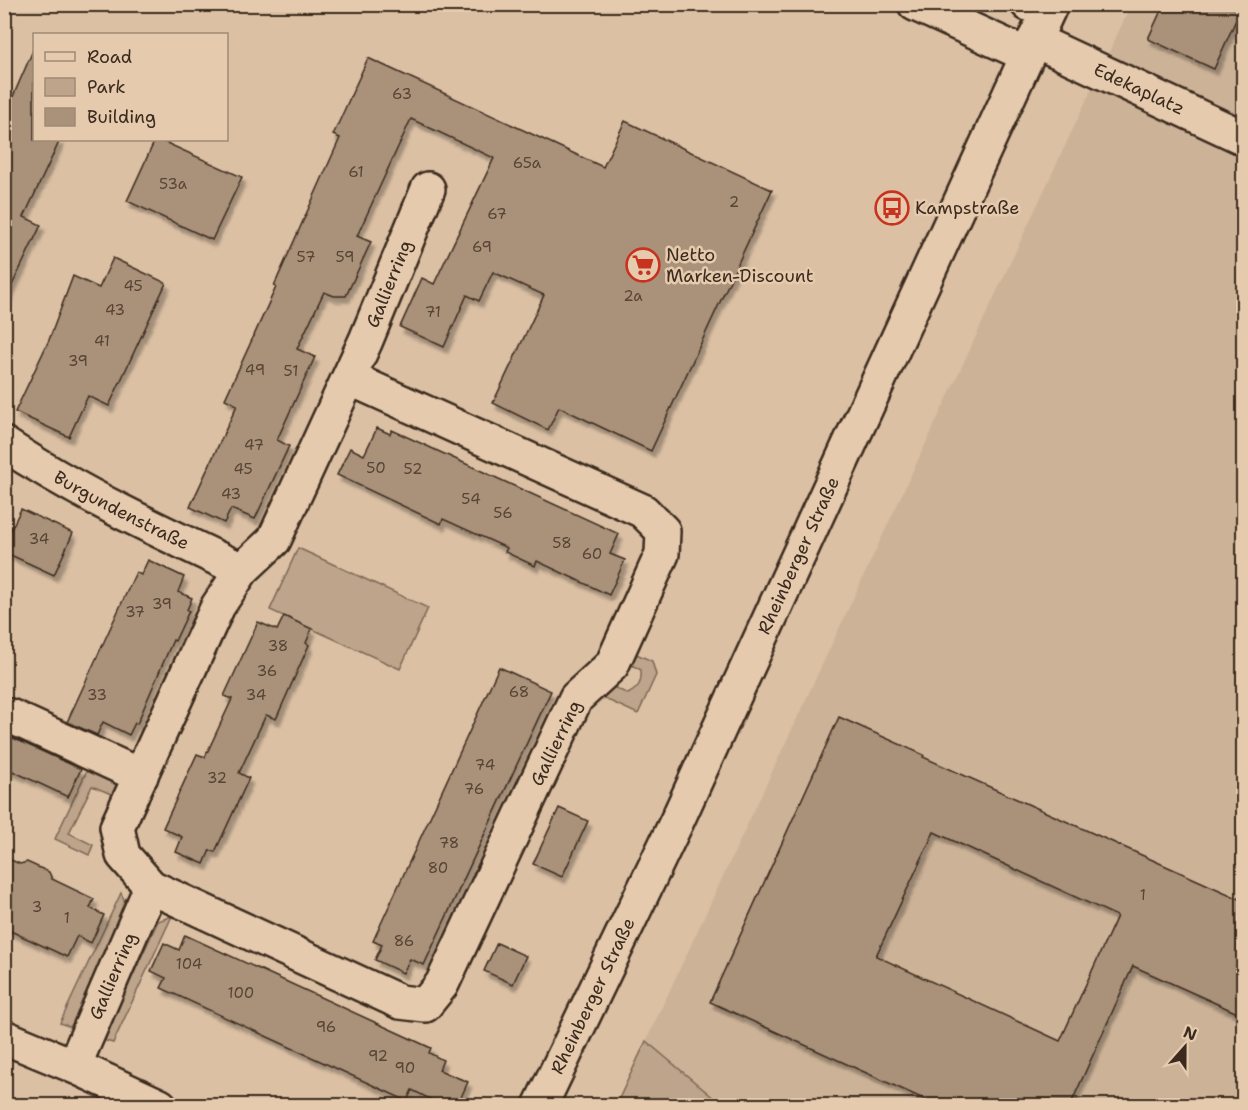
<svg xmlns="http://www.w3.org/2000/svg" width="1248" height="1110" viewBox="0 0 1248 1110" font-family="'Shantell Sans',sans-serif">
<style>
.built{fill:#ccb297}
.green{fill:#bda48b;stroke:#7c6754;stroke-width:1.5}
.building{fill:#a9917a;stroke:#3b2a1e;stroke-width:1.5;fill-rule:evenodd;filter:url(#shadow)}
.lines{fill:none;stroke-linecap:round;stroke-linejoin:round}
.minor-casing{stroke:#3b2a1e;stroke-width:38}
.major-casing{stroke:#3b2a1e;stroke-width:38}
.minor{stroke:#e5caad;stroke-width:33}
.major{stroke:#e5caad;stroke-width:33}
.labels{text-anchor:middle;stroke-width:5;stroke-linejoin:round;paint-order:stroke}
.number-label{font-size:15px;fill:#564435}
.street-label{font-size:18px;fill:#3b2a1e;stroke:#e5caad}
.poi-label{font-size:18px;fill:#3b2a1e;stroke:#e5caad;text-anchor:start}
</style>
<defs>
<filter id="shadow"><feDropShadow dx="3.5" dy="6" stdDeviation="1.5" flood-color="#0004"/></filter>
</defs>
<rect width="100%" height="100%" fill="#dbc0a4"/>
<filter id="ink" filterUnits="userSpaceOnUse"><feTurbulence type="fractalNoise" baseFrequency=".0167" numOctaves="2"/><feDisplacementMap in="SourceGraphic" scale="12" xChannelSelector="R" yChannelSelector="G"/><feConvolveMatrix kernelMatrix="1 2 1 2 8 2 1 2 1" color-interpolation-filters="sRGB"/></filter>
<g filter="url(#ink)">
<path class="built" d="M 1131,5 L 1243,5 L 1243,1105 L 722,1105 L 646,1041 Z"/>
<g class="green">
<path d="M 298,548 L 428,608 L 400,669 L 270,610 Z"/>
<path d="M 632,652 L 652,661 L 656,675 L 638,714 L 603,698 L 611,686 L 628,694 C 639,688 642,682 641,670 L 626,662 Z"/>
<path d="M 89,766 L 122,781 L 116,796 L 92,786 L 69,833 L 93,845 L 89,855 L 55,839 Z"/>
<path d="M 121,893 L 127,906 L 71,1027 L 60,1023 Z"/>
<path d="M 172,916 L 113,1043 L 103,1040 L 158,921 Z"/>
<path d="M 646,1041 L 722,1105 L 616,1105 Z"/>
</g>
<g class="building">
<path d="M 1164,4 L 1243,4 L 1214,69 L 1148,39 Z"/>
<path d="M 34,48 L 34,140 L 60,140 L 24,217 L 41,225 L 4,302 L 4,98 L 11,101 Z"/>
<path d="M 368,58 L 603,167 L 625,121 L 772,190 L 651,451 L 559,407 L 548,430 L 493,403 L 544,295 L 493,272 L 479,301 L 467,295 L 444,347 L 400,327 L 422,278 L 434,284 L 494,158 L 411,119 L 357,236 L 371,242 L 346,296 L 334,296 L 324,292 L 297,349 L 315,357 L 277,440 L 289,446 L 255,519 L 231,509 L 224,523 L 190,507 L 237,405 L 225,399 L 276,287 L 274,286 L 340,138 L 333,135 Z"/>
<path d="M 155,140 L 160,140 L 242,177 L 212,240 L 127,201 Z"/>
<path d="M 113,258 L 166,283 L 109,406 L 88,396 L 69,437 L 15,412 L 49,340 L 73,276 L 99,288 Z"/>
<path d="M 377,428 L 390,434 L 392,430 L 619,534 L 610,554 L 625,560 L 609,595 L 537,561 L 535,566 L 505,552 L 507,548 L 443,519 L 441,524 L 337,475 L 350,448 L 364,455 Z"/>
<path d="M 21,509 L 73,533 L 54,575 L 4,552 L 4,544 Z"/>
<path d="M 148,560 L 184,577 L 178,592 L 192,598 L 187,610 L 189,611 L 175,641 L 173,640 L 137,724 L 135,723 L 129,735 L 103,722 L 97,735 L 67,722 L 136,572 L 141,575 Z"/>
<path d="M 284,616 L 312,629 L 306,643 L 309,645 L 276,719 L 266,715 L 239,773 L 249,778 L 215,852 L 210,850 L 204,864 L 176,852 L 182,837 L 163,828 L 197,754 L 205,757 L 232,699 L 224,696 L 258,622 L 277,630 Z"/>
<path d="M 499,667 L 551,691 L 424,965 L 410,959 L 403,973 L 375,960 L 382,945 L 373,941 Z"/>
<path d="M 839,717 L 924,755 L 923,757 L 1244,901 L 1244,1016 L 1133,966 L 1070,1106 L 939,1106 L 710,1002 ZM 934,832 L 1117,916 L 1060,1041 L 876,956 Z"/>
<path d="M 4,734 L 81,769 L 68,797 L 4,767 Z"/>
<path d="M 559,808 L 588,821 L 562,877 L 533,864 Z"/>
<path d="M 4,857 L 20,864 L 27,862 L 49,872 L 52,879 L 94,899 L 90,908 L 104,915 L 91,943 L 77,936 L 67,957 L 4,928 Z"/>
<path d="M 185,935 L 431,1048 L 429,1053 L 443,1060 L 439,1070 L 468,1082 L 457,1106 L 444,1106 L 412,1090 L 407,1101 L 161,988 L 166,978 L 151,971 L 164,943 L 179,950 Z"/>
<path d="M 497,943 L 526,956 L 513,984 L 484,971 Z"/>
</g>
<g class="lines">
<defs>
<g id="minor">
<path d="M 915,4 L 1027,55"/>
<path d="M 1028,4 L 1048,10"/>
<path id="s1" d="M 1034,40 L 1244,138"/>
<path id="s2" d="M 349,378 L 643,511 L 663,531 L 662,554 L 612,665 L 576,698 L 442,984 L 425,1005 L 400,1002 L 151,887 L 123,855 L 117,827 L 218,606 L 242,570 L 274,540 L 366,340 L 428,189"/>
<path id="s3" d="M 4,444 C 80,494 161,532 242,570"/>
<path d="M 10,716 L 141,776"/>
<path d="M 4,1037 L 74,1066 L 160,1106"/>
<path id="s4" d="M 74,1066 L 151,887"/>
</g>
<g id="major">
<path id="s5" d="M 540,1106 L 677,821 L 1051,4"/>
</g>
</defs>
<use href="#minor" class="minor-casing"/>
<use href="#major" class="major-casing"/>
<use href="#minor" class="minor"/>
<use href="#major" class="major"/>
</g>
</g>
<defs>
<symbol id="bus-ring" viewBox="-11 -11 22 22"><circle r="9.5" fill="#e5caad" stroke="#c8321e" stroke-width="1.5"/><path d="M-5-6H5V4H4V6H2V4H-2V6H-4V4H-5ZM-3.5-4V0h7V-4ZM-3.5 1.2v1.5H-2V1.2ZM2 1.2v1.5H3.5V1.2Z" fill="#c8321e"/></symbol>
<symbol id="supermarket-ring" viewBox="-11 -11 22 22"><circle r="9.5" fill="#e5caad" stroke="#c8321e" stroke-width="1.5"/><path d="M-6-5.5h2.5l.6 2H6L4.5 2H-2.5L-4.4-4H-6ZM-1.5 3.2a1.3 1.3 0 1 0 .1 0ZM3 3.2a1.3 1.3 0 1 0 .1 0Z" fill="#c8321e"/></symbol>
</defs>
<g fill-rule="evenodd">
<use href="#bus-ring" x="873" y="189" width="38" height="38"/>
<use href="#supermarket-ring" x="624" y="246" width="38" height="38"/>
</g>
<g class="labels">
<g class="number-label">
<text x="402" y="99">63</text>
<text x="527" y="168">65a</text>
<text x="356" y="177">61</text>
<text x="173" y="189">53a</text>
<text x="734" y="207">2</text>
<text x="497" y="219">67</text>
<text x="482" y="252">69</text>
<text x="306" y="262">57</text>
<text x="345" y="262">59</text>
<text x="133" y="291">45</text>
<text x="633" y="301">2a</text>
<text x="115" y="315">43</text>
<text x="433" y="317">71</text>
<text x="102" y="346">41</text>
<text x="78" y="366">39</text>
<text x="255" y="375">49</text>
<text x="291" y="376">51</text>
<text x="254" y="450">47</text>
<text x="376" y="473">50</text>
<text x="243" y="474">45</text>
<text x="413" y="474">52</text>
<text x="231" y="499">43</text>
<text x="471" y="504">54</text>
<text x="503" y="518">56</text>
<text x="39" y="544">34</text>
<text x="562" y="548">58</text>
<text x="592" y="559">60</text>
<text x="162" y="609">39</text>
<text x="135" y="617">37</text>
<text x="278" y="651">38</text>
<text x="267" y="676">36</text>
<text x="519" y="697">68</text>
<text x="97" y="700">33</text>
<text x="256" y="700">34</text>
<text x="485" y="770">74</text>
<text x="217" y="783">32</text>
<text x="474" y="794">76</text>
<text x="449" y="848">78</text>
<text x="438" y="873">80</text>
<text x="1143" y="900">1</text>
<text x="37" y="912">3</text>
<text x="67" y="923">1</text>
<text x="404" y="946">86</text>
<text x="189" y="969">104</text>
<text x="241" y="998">100</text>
<text x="326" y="1032">96</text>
<text x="378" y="1061">92</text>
<text x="405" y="1073">90</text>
</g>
<g class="street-label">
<text dy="6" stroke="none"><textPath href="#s1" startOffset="116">Edekaplatz</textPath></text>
<text dy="6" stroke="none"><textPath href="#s2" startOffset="1869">Gallierring</textPath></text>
<text dy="6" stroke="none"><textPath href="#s3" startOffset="135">Burgundenstraße</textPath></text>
<text dy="6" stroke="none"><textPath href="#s5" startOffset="608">Rheinberger Straße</textPath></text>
<text transform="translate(556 743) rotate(-64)" y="6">Gallierring</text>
<text dy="6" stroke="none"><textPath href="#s4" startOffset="98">Gallierring</textPath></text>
<text dy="6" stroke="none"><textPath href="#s5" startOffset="122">Rheinberger Straße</textPath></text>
</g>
<g class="poi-label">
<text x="915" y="214">Kampstraße</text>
<text x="666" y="261">Netto<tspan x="666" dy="21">Marken-Discount</tspan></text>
</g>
</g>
<rect width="1248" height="1110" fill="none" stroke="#e5caad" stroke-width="24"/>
<rect x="12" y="12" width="1224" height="1086" fill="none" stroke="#3b2a1e" stroke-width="2" filter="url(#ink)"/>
<rect x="33" y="33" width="195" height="108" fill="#e5caad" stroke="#a18a74" stroke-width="1.5"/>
<rect x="45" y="52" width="30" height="9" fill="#e5caad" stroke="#a18a74" stroke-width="1.5"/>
<text x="87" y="63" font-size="18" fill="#3b2a1e">Road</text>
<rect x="45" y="78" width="30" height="18" fill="#bda48b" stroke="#a18a74" stroke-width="1.5"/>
<text x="87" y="93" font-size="18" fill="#3b2a1e">Park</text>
<rect x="45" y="108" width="30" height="18" fill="#a9917a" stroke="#a18a74" stroke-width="1.5"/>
<text x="87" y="123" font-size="18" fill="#3b2a1e">Building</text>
<g transform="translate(1185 1047) rotate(21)" stroke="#e5caad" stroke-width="4.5" paint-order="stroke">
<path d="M0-4.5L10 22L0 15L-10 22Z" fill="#3b2a1e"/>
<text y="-9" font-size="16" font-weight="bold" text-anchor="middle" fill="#3b2a1e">N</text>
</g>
</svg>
